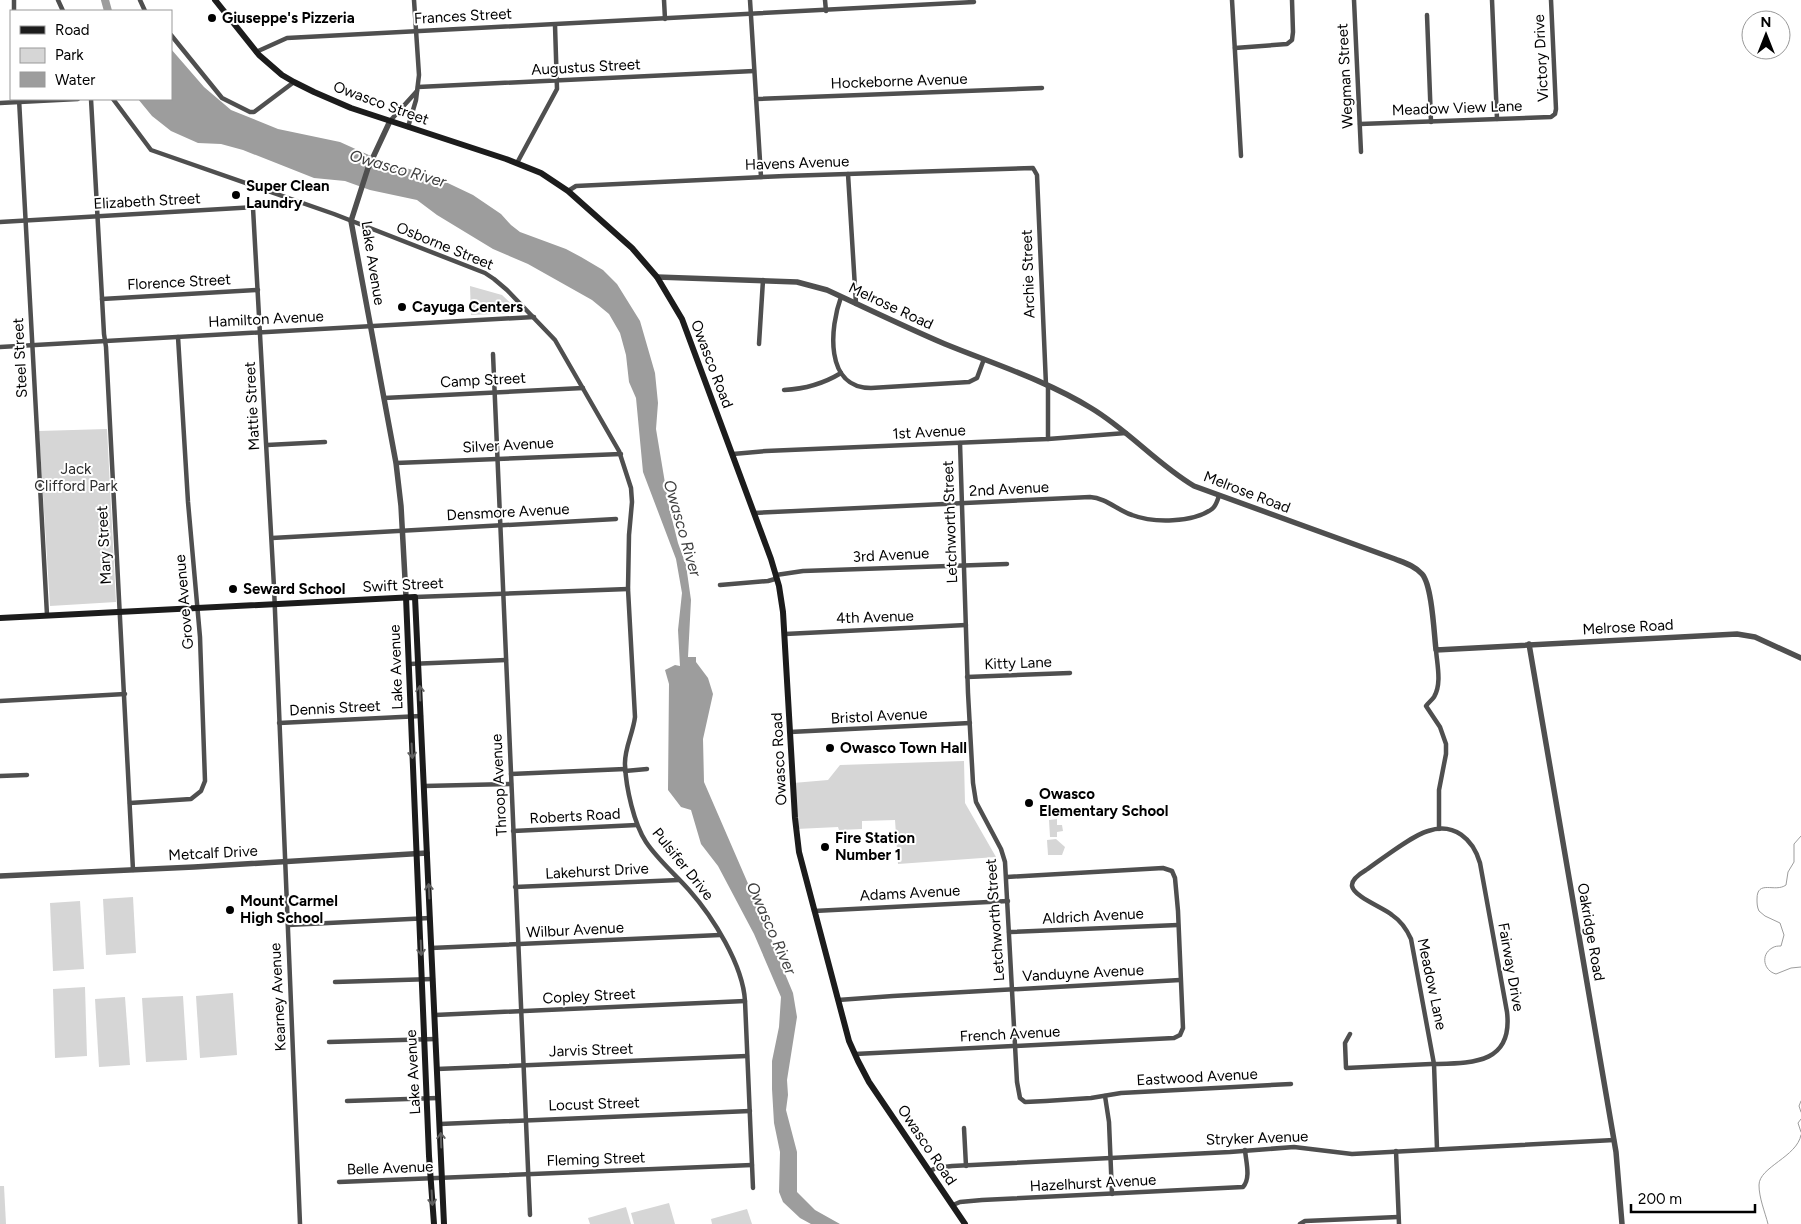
<svg xmlns="http://www.w3.org/2000/svg" width="1801" height="1224" viewBox="0 0 1801 1224" font-family="Figtree,sans-serif">
<style>
.green{fill:#d6d6d6}
.water{fill:#9d9d9d}
.lines{fill:none;stroke-linecap:round;stroke-linejoin:round}
.stream{stroke:#9d9d9d;stroke-width:1}
.river{stroke:#9d9d9d;stroke-width:8}
.minor{stroke:#4f4f4f;stroke-width:4.5}
.tertiary{stroke:#4f4f4f;stroke-width:5.5}
.secondary{stroke:#1c1c1c;stroke-width:6}
.oneway{stroke:#606060}
.poi-dot{fill:#000;stroke:#fff;stroke-width:2}
.labels{text-anchor:middle;stroke-width:4;stroke-linejoin:round;paint-order:stroke}
.street-label{font-size:15px;fill:#000;stroke:#fff}
.poi-label{font-size:15px;font-weight:bold;fill:#000;stroke:#fff;text-anchor:start}
.park-label{font-size:15px;fill:#2d2d2d;stroke:#fff}
.water-label{font-size:16px;font-style:italic;fill:#3e3e3e;stroke:#fff}
</style>
<rect width="100%" height="100%" fill="#fff"/>
<g class="green">
<path d="M 470,286 L 502,295 L 516,308 L 513,313 L 471,315 Z"/>
<path d="M 107,429 L 116,602 L 50,606 L 39,431 Z"/>
<path d="M 964,761 L 965,803 L 996,857 L 898,864 L 895,820 L 862,821 L 862,829 L 839,830 L 838,827 L 796,829 L 793,783 L 828,780 L 840,765 Z"/>
<path d="M 1057,819 L 1057,825 L 1062,825 L 1063,831 L 1057,832 L 1057,837 L 1050,837 L 1049,820 Z"/>
<path d="M 1056,839 L 1065,847 L 1062,855 L 1048,855 L 1047,840 Z"/>
<path d="M 133,897 L 136,953 L 106,955 L 103,899 Z"/>
<path d="M 80,901 L 84,969 L 53,971 L 50,903 Z"/>
<path d="M 85,987 L 87,1056 L 55,1058 L 53,989 Z"/>
<path d="M 233,993 L 237,1055 L 200,1058 L 196,996 Z"/>
<path d="M 183,996 L 187,1060 L 146,1062 L 142,998 Z"/>
<path d="M 125,997 L 130,1065 L 99,1067 L 95,999 Z"/>
<path d="M 0,1186 L 4,1186 L 6,1224 L 0,1224 Z"/>
<path d="M 669,1203 L 675,1224 L 634,1224 L 631,1213 Z"/>
<path d="M 626,1207 L 631,1224 L 590,1224 L 588,1218 Z"/>
<path d="M 747,1209 L 752,1224 L 712,1224 L 711,1219 Z"/>
</g>
<path class="water" d="M 171,49 L 204,87 L 231,110 L 278,129 L 340,142 L 382,161 L 433,176 L 473,195 L 501,214 L 511,225 L 520,232 L 566,249 L 581,257 L 603,270 L 617,284 L 640,321 L 655,373 L 658,403 L 656,429 L 669,507 L 678,543 L 686,565 L 691,600 L 688,657 L 696,657 L 696,662 L 708,678 L 713,694 L 703,739 L 704,782 L 769,932 L 778,957 L 793,993 L 797,1017 L 787,1080 L 788,1095 L 786,1110 L 797,1152 L 797,1192 L 815,1210 L 840,1224 L 811,1224 L 800,1218 L 783,1202 L 779,1192 L 780,1152 L 774,1123 L 772,1089 L 772,1061 L 779,1027 L 781,997 L 754,934 L 718,866 L 701,844 L 691,810 L 681,807 L 668,790 L 669,684 L 665,670 L 675,665 L 680,666 L 678,630 L 682,593 L 676,559 L 643,472 L 636,398 L 629,382 L 626,355 L 620,333 L 609,314 L 592,300 L 528,264 L 493,249 L 437,215 L 417,200 L 370,190 L 345,181 L 314,178 L 243,150 L 221,144 L 198,143 L 171,131 L 152,116 L 138,99 L 171,99 Z"/>
<g class="lines">
<g class="stream">
<path d="M 1801,836 L 1794,844 L 1794,862 L 1788,872 L 1786,885 C 1775,893 1757,879 1757,899 C 1757,903 1757,907 1759,911 L 1765,916 L 1780,923 L 1784,935 L 1781,946 C 1778,946 1775,946 1772,948 C 1760,955 1764,971 1776,974 L 1791,968 L 1801,967"/>
<path d="M 1801,1101 L 1799,1106 L 1801,1112"/>
<path d="M 1801,1119 L 1798,1123 L 1801,1132"/>
<path d="M 1768,1224 C 1765,1212 1759,1198 1759,1185 C 1759,1167 1797,1157 1801,1135"/>
</g>
<path class="river" d="M 105,0 L 108,11"/>
<g class="minor">
<path d="M 14,0 L 14,11"/>
<path d="M 58,0 L 63,11"/>
<path d="M 140,0 L 145,11"/>
<path d="M 664,0 L 665,19"/>
<path d="M 750,0 L 761,177"/>
<path d="M 825,0 L 826,11"/>
<path d="M 1232,0 L 1241,156"/>
<path d="M 1354,0 L 1361,152"/>
<path d="M 1492,0 L 1497,119"/>
<path d="M 1427,15 L 1431,122"/>
<path d="M 171,35 L 222,98 L 250,112 L 254,112 L 294,82"/>
<path d="M 1235,48 L 1287,44 L 1292,40 L 1293,32 L 1292,0"/>
<path d="M 256,52 L 287,38 L 974,2"/>
<path d="M 418,87 L 754,71"/>
<path d="M 19,99 L 47,615"/>
<path d="M 91,99 L 104,334 L 106,347 L 133,870"/>
<path d="M 113,99 L 151,150 L 334,214 L 485,273 L 494,279 L 507,290 L 555,340 L 619,451 L 631,488 L 632,502 L 629,535 L 628,589 L 635,717 C 633,734 624,749 625,765 C 626,788 634,824 646,842 C 658,860 675,874 689,890 C 713,917 743,965 745,1001 L 753,1188"/>
<path d="M 756,99 L 1042,88"/>
<path d="M 0,103 L 78,99"/>
<path d="M 390,121 L 417,91"/>
<path d="M 1360,124 L 1551,117 L 1555,114 L 1556,109 L 1551,0"/>
<path d="M 408,127 L 416,100 L 419,75 L 414,0"/>
<path d="M 517,163 L 557,89 L 555,25"/>
<path d="M 848,174 L 856,304"/>
<path d="M 568,191 L 576,186 L 785,176 L 1033,168 L 1037,175 L 1046,385"/>
<path d="M 253,208 L 274,587 L 300,1224"/>
<path d="M 0,222 L 275,206 L 294,201"/>
<path d="M 841,297 C 830,327 824,388 871,388 L 969,382 L 977,378 L 984,359"/>
<path d="M 102,299 L 258,290"/>
<path d="M 759,344 L 763,280"/>
<path d="M 0,347 L 534,317"/>
<path d="M 493,354 L 530,1215"/>
<path d="M 1048,386 L 1048,439"/>
<path d="M 784,390 C 805,389 823,384 841,373"/>
<path d="M 384,398 L 583,388"/>
<path d="M 960,443 L 968,693 L 973,783 L 976,802 L 1001,849 L 1005,862 L 1017,1082 L 1020,1098 L 1025,1102 L 1046,1101 L 1091,1098 L 1121,1093 L 1291,1084"/>
<path d="M 267,445 L 325,442"/>
<path d="M 733,454 L 766,451 L 1048,439 L 1126,433"/>
<path d="M 396,463 L 621,454"/>
<path d="M 754,513 L 1090,497 C 1106,498 1117,510 1132,515 C 1153,523 1193,523 1212,509 C 1216,506 1217,501 1219,496"/>
<path d="M 272,538 L 616,519"/>
<path d="M 720,585 L 768,581 L 775,579 L 776,575 L 803,571 L 1007,564"/>
<path d="M 415,597 L 628,589"/>
<path d="M 785,634 L 966,625"/>
<path d="M 1436,650 C 1437,664 1442,684 1434,697 C 1432,700 1428,703 1426,706 L 1440,727 L 1446,744 L 1446,754 L 1439,790 L 1439,829"/>
<path d="M 409,664 L 506,660"/>
<path d="M 967,677 L 1070,673"/>
<path d="M 0,701 L 125,694"/>
<path d="M 279,723 L 421,716"/>
<path d="M 790,732 L 970,723"/>
<path d="M 625,771 L 647,769"/>
<path d="M 511,774 L 625,769"/>
<path d="M 0,776 L 27,775"/>
<path d="M 424,786 L 511,784"/>
<path d="M 130,803 L 191,799 L 201,791 L 205,781 L 200,637 L 188,502 L 178,337"/>
<path d="M 513,831 L 637,825"/>
<path d="M 515,887 L 679,880"/>
<path d="M 814,911 L 1008,901"/>
<path d="M 288,925 L 430,918"/>
<path d="M 1009,932 L 1178,925"/>
<path d="M 431,948 L 720,935"/>
<path d="M 335,982 L 433,979"/>
<path d="M 838,1000 L 893,996 L 1180,980"/>
<path d="M 435,1015 L 745,1001"/>
<path d="M 1350,1034 L 1345,1043 L 1346,1068 L 1431,1064 L 1436,1064 C 1474,1063 1513,1063 1507,1012 L 1480,863 C 1473,839 1454,822 1428,831 C 1411,836 1382,859 1366,870 C 1361,873 1351,879 1352,886 C 1354,897 1384,908 1392,915 C 1401,921 1407,930 1411,939 L 1434,1064 L 1437,1149"/>
<path d="M 329,1042 L 436,1039"/>
<path d="M 855,1054 L 1174,1038 L 1180,1035 L 1183,1028 L 1178,911 L 1175,878 L 1172,871 L 1163,868 L 1007,877"/>
<path d="M 437,1069 L 747,1056"/>
<path d="M 1105,1096 L 1109,1122 L 1112,1194"/>
<path d="M 347,1101 L 438,1098"/>
<path d="M 440,1124 L 750,1111"/>
<path d="M 964,1128 L 966,1166"/>
<path d="M 1396,1151 L 1399,1224"/>
<path d="M 930,1171 L 936,1168 L 952,1166 L 1230,1152 L 1294,1147 L 1352,1154 L 1614,1140"/>
<path d="M 339,1182 L 752,1165"/>
<path d="M 953,1205 L 960,1202 L 982,1200 L 1243,1187 C 1251,1178 1246,1162 1245,1150"/>
<path d="M 1300,1224 L 1305,1221 L 1398,1217"/>
</g>
<g class="tertiary">
<path d="M 390,121 L 368,168 L 351,221 L 396,463 L 401,506 L 406,597"/>
<path d="M 657,277 L 797,282 L 827,290 C 866,308 905,327 945,344 C 994,364 1045,380 1091,408 C 1128,430 1157,464 1194,486 L 1395,559 C 1405,563 1415,566 1422,574 C 1432,585 1434,633 1436,650 L 1737,634 L 1755,637 L 1801,658"/>
<path d="M 1529,644 L 1616,1152 L 1622,1224"/>
<path d="M 0,876 L 194,867 L 427,853"/>
</g>
<g class="secondary">
<path d="M 215,0 L 259,55 L 282,75 L 294,82 L 314,92 L 351,108 L 506,159 L 541,173 L 568,191 L 632,248 L 657,277 L 682,319 L 771,559 L 779,586 L 783,612 L 795,818 L 799,852 L 849,1041 L 858,1061 L 869,1082 L 965,1224"/>
<path d="M 406,597 L 429,1156 L 434,1224"/>
<path d="M 0,618 L 415,597 L 444,1224"/>
</g>
</g>
<defs><path id="oneway-shaft" d="M-6 0H5M1.5-3L5.5 0L1.5 3" fill="none" stroke-width="1.6" stroke-linecap="round" stroke-linejoin="round" transform="scale(1.25)"/></defs>
<g class="oneway">
<use href="#oneway-shaft" transform="translate(420 693) rotate(-92)"/>
<use href="#oneway-shaft" transform="translate(412 751) rotate(87)"/>
<use href="#oneway-shaft" transform="translate(429 891) rotate(-93)"/>
<use href="#oneway-shaft" transform="translate(421 948) rotate(88)"/>
<use href="#oneway-shaft" transform="translate(441 1140) rotate(-92)"/>
<use href="#oneway-shaft" transform="translate(432 1198) rotate(87)"/>
</g>
<g class="poi-dot">
<circle cx="212" cy="18" r="5"/>
<circle cx="236" cy="195" r="5"/>
<circle cx="402" cy="307" r="5"/>
<circle cx="233" cy="589" r="5"/>
<circle cx="830" cy="748" r="5"/>
<circle cx="1029" cy="803" r="5"/>
<circle cx="825" cy="847" r="5"/>
<circle cx="230" cy="910" r="5"/>
</g>
<g class="labels">
<g class="street-label">
<text transform="translate(463 16) rotate(-3)" y="5">Frances Street</text>
<text transform="translate(1541 58) rotate(-93)" y="5">Victory Drive</text>
<text transform="translate(586 67) rotate(-3)" y="5">Augustus Street</text>
<text transform="translate(1345 76) rotate(-93)" y="5">Wegman Street</text>
<text transform="translate(899 81) rotate(-2)" y="5">Hockeborne Avenue</text>
<text transform="translate(381 103) rotate(20)" y="5">Owasco Street</text>
<text transform="translate(1457 108) rotate(-2)" y="5">Meadow View Lane</text>
<text transform="translate(797 163) rotate(-2)" y="5">Havens Avenue</text>
<text transform="translate(147 201) rotate(-3)" y="5">Elizabeth Street</text>
<text transform="translate(445 246) rotate(22)" y="5">Osborne Street</text>
<text transform="translate(373 263) rotate(81)" y="5">Lake Avenue</text>
<text transform="translate(1028 274) rotate(-92)" y="5">Archie Street</text>
<text transform="translate(179 282) rotate(-3)" y="5">Florence Street</text>
<text transform="translate(891 306) rotate(25)" y="5">Melrose Road</text>
<text transform="translate(266 319) rotate(-3)" y="5">Hamilton Avenue</text>
<text transform="translate(20 358) rotate(-93)" y="5">Steel Street</text>
<text transform="translate(712 364) rotate(69)" y="5">Owasco Road</text>
<text transform="translate(483 380) rotate(-3)" y="5">Camp Street</text>
<text transform="translate(252 406) rotate(-93)" y="5">Mattie Street</text>
<text transform="translate(929 432) rotate(-3)" y="5">1st Avenue</text>
<text transform="translate(508 445) rotate(-3)" y="5">Silver Avenue</text>
<text transform="translate(1009 489) rotate(-3)" y="5">2nd Avenue</text>
<text transform="translate(1247 492) rotate(21)" y="5">Melrose Road</text>
<text transform="translate(508 512) rotate(-3)" y="5">Densmore Avenue</text>
<text transform="translate(950 522) rotate(-92)" y="5">Letchworth Street</text>
<text transform="translate(104 545) rotate(-93)" y="5">Mary Street</text>
<text transform="translate(891 555) rotate(-3)" y="5">3rd Avenue</text>
<text transform="translate(403 585) rotate(-3)" y="5">Swift Street</text>
<text transform="translate(184 602) rotate(-95)" y="5">Grove Avenue</text>
<text transform="translate(875 617) rotate(-2)" y="5">4th Avenue</text>
<text transform="translate(1628 627) rotate(-3)" y="5">Melrose Road</text>
<text transform="translate(1018 663) rotate(-2)" y="5">Kitty Lane</text>
<text transform="translate(396 667) rotate(-92)" y="5">Lake Avenue</text>
<text transform="translate(335 708) rotate(-3)" y="5">Dennis Street</text>
<text transform="translate(879 716) rotate(-3)" y="5">Bristol Avenue</text>
<text transform="translate(779 759) rotate(-93)" y="5">Owasco Road</text>
<text transform="translate(499 785) rotate(-93)" y="5">Throop Avenue</text>
<text transform="translate(575 816) rotate(-3)" y="5">Roberts Road</text>
<text transform="translate(213 853) rotate(-3)" y="5">Metcalf Drive</text>
<text transform="translate(683 864) rotate(51)" y="5">Pulsifer Drive</text>
<text transform="translate(597 871) rotate(-3)" y="5">Lakehurst Drive</text>
<text transform="translate(910 893) rotate(-3)" y="5">Adams Avenue</text>
<text transform="translate(1093 916) rotate(-3)" y="5">Aldrich Avenue</text>
<text transform="translate(995 920) rotate(-94)" y="5">Letchworth Street</text>
<text transform="translate(575 930) rotate(-3)" y="5">Wilbur Avenue</text>
<text transform="translate(1591 932) rotate(80)" y="5">Oakridge Road</text>
<text transform="translate(1511 967) rotate(80)" y="5">Fairway Drive</text>
<text transform="translate(1083 973) rotate(-3)" y="5">Vanduyne Avenue</text>
<text transform="translate(1432 984) rotate(78)" y="5">Meadow Lane</text>
<text transform="translate(589 996) rotate(-3)" y="5">Copley Street</text>
<text transform="translate(278 997) rotate(-93)" y="5">Kearney Avenue</text>
<text transform="translate(1010 1034) rotate(-3)" y="5">French Avenue</text>
<text transform="translate(591 1050) rotate(-2)" y="5">Jarvis Street</text>
<text transform="translate(413 1072) rotate(-93)" y="5">Lake Avenue</text>
<text transform="translate(1197 1077) rotate(-3)" y="5">Eastwood Avenue</text>
<text transform="translate(594 1104) rotate(-2)" y="5">Locust Street</text>
<text transform="translate(1257 1138) rotate(-2)" y="5">Stryker Avenue</text>
<text transform="translate(927 1145) rotate(56)" y="5">Owasco Road</text>
<text transform="translate(596 1159) rotate(-2)" y="5">Fleming Street</text>
<text transform="translate(390 1168) rotate(-2)" y="5">Belle Avenue</text>
<text transform="translate(1093 1183) rotate(-3)" y="5">Hazelhurst Avenue</text>
</g>
<g class="poi-label">
<text x="222" y="23">Giuseppe's Pizzeria</text>
<text x="246" y="191">Super Clean<tspan x="246" dy="17">Laundry</tspan></text>
<text x="412" y="312">Cayuga Centers</text>
<text x="243" y="594">Seward School</text>
<text x="840" y="753">Owasco Town Hall</text>
<text x="1039" y="799">Owasco<tspan x="1039" dy="17">Elementary School</tspan></text>
<text x="835" y="843">Fire Station<tspan x="835" dy="17">Number 1</tspan></text>
<text x="240" y="906">Mount Carmel<tspan x="240" dy="17">High School</tspan></text>
</g>
<g class="park-label">
<text x="76" y="474">Jack<tspan x="76" dy="17">Clifford Park</tspan></text>
</g>
<g class="water-label">
<text transform="translate(398 168) rotate(16)" y="6">Owasco River</text>
<text transform="translate(683 528) rotate(74)" y="6">Owasco River</text>
<text transform="translate(772 928) rotate(66)" y="6">Owasco River</text>
</g>
</g>
<rect x="10" y="10" width="162" height="90" fill="#ffffff" stroke="#999999"/>
<rect x="20" y="26" width="25" height="8" fill="#1c1c1c" stroke="#999999"/>
<text x="55" y="35" font-size="15" fill="#000000">Road</text>
<rect x="20" y="48" width="25" height="15" fill="#d6d6d6" stroke="#999999"/>
<text x="55" y="60" font-size="15" fill="#000000">Park</text>
<rect x="20" y="72" width="25" height="15" fill="#9d9d9d" stroke="#999999"/>
<text x="55" y="85" font-size="15" fill="#000000">Water</text>
<g transform="translate(1766 35)"><circle r="24" fill="#ffffff" stroke="#999999"/>
<path d="M0-4L9 19L0 12L-9 19Z" fill="#000000"/>
<text y="-8" font-size="14" font-weight="bold" text-anchor="middle" fill="#000000">N</text>
</g>
<path d="M1631 1204v8h124v-8" fill="none" stroke="#000000" stroke-width="2.5"/>
<text x="1638" y="1204" font-size="15" fill="#000000" stroke="#ffffff" stroke-width="4" paint-order="stroke">200 m</text>
</svg>
